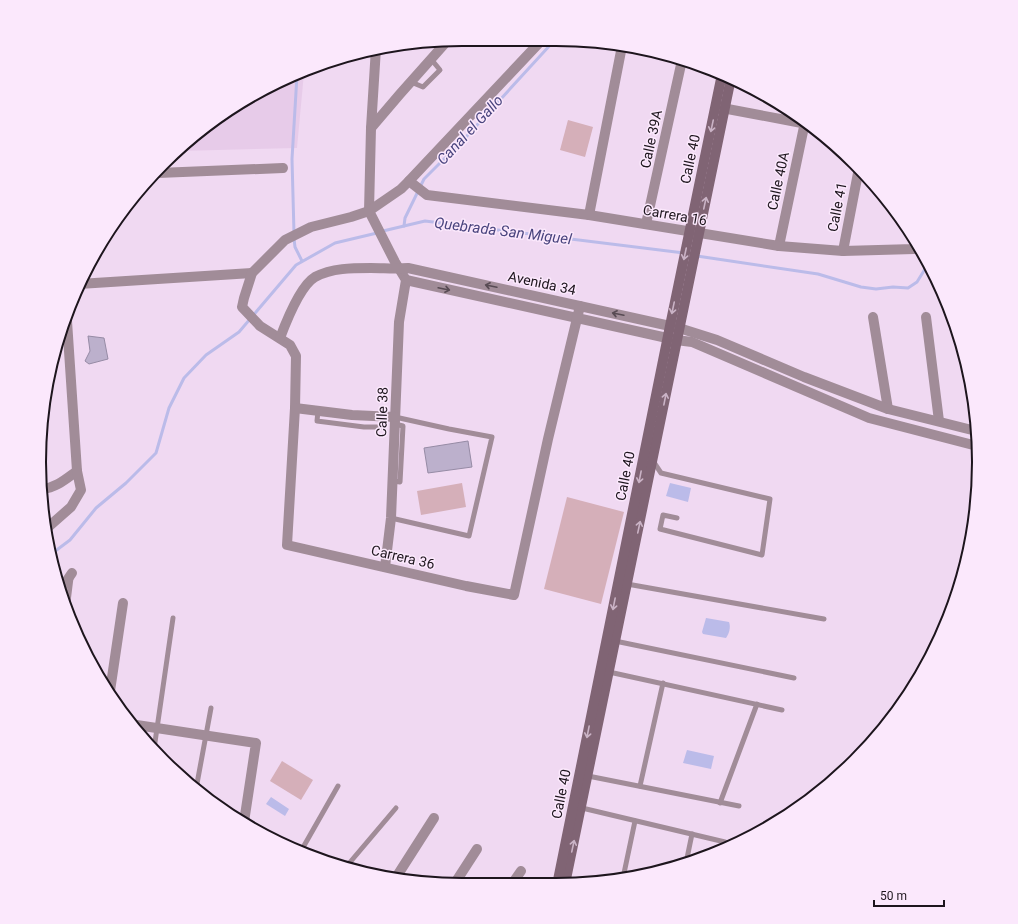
<svg xmlns="http://www.w3.org/2000/svg" width="1018" height="924" viewBox="0 0 1018 924" font-family="Roboto,sans-serif">
<style>
.built{fill:#e7cbe9}
.green{fill:#d5afb9}
.water{fill:#bbbbe9}
.lines{fill:none;stroke-linecap:round;stroke-linejoin:round}
.stream{stroke:#bbbbe9;stroke-width:3}
.building{fill:#bcb0cc;stroke:#968ba5}
.service{stroke:#a18c98;stroke-width:5}
.minor{stroke:#a18c98;stroke-width:10}
.secondary{stroke:#806474;stroke-width:10}
.oneway{stroke:#cab3c6}
.oneway2{stroke:#584b54}
.labels{text-anchor:middle;stroke-width:3;stroke-linejoin:round;paint-order:stroke}
.street-label{font-size:14px;fill:#1d151d;stroke:#fbe8fc}
.water-label{font-size:15px;font-style:italic;fill:#49447e;stroke:#fbe8fc}
.rim{fill:none;stroke:#1d151d;stroke-width:2}
</style>
<rect width="100%" height="100%" fill="#f0d9f2"/>
<path class="built" d="M 304,73 L 297,148 L 180,151 L 204,127 L 275,83 Z"/>
<g class="green">
<path d="M 568,120 L 593,127 L 585,157 L 560,150 Z"/>
<path d="M 462,483 L 466,507 L 421,515 L 417,491 Z"/>
<path d="M 567,497 L 624,512 L 601,604 L 544,589 Z"/>
<path d="M 282,761 L 313,780 L 301,800 L 270,781 Z"/>
</g>
<g class="water">
<path d="M 670,483 L 691,488 L 688,502 L 666,496 Z"/>
<path d="M 706,618 L 729,622 C 731,627 729,634 726,638 L 703,634 L 702,632 Z"/>
<path d="M 687,750 L 714,756 L 711,769 L 683,763 Z"/>
<path d="M 271,797 L 289,809 L 285,816 L 266,804 Z"/>
</g>
<g class="lines">
<g class="stream">
<path d="M 404,226 L 405,218 L 424,179 L 466,137 L 552,43"/>
<path d="M 383,231 L 425,221 L 684,253"/>
<path d="M 294,233 L 292,159 L 297,75"/>
<path d="M 294,239 L 295,247 L 302,261"/>
<path d="M 697,256 L 818,274 L 861,287 L 876,289 L 893,287 L 908,288 L 917,282 L 925,269"/>
<path d="M 50,555 L 70,540 L 96,508 L 126,483 L 156,453 L 169,408 L 184,378 L 206,355 L 239,332 L 296,265 L 335,243 L 377,233"/>
</g>
</g>
<g class="building">
<path d="M 88,336 L 104,338 L 108,359 L 89,364 L 85,361 L 90,351 Z"/>
<path d="M 468,441 L 472,467 L 428,473 L 424,448 Z"/>
</g>
<g class="lines">
<g class="service">
<path d="M 411,82 L 423,87 L 440,70 L 431,59"/>
<path d="M 318,411 L 317,421 L 364,427 L 381,427 L 384,416"/>
<path d="M 653,461 L 661,473 L 770,499 L 762,555 L 660,529 L 663,515 L 677,518"/>
<path d="M 393,481 L 400,482 L 403,426 L 395,424"/>
<path d="M 391,518 L 469,536 L 492,437 L 449,429 L 395,417"/>
<path d="M 627,584 L 824,619"/>
<path d="M 67,610 L 71,578"/>
<path d="M 615,641 L 794,678"/>
<path d="M 609,672 L 782,710"/>
<path d="M 154,749 L 173,618"/>
<path d="M 588,776 L 739,806"/>
<path d="M 640,786 L 663,683"/>
<path d="M 196,789 L 211,708"/>
<path d="M 720,803 L 757,704"/>
<path d="M 582,808 L 725,842"/>
<path d="M 301,851 L 338,786"/>
<path d="M 686,863 L 692,834"/>
<path d="M 346,867 L 396,808"/>
<path d="M 623,878 L 635,821"/>
</g>
<g class="minor">
<path d="M 376,48 L 371,128 L 369,211 L 395,262 L 406,280 L 399,322 L 391,518 L 385,567"/>
<path d="M 717,107 L 807,124"/>
<path d="M 371,128 L 400,94 L 448,40"/>
<path d="M 158,173 L 283,168"/>
<path d="M 409,181 L 539,43"/>
<path d="M 589,215 L 622,46"/>
<path d="M 646,224 L 682,60"/>
<path d="M 779,246 L 805,122"/>
<path d="M 843,251 L 859,168"/>
<path d="M 406,280 L 676,340 L 692,342 L 869,418 L 977,446"/>
<path d="M 79,284 L 252,273"/>
<path d="M 580,306 L 548,439 L 514,595 L 466,586 L 287,545 L 295,408 L 296,356 L 290,345 L 260,326 L 242,307 L 244,298 L 252,273 L 285,240 L 311,227 L 351,217 L 369,211 L 401,189 L 409,181 L 427,195 L 589,215 L 779,246 L 843,251 L 914,249 L 918,246"/>
<path d="M 873,317 L 888,409"/>
<path d="M 926,317 L 939,421"/>
<path d="M 280,338 C 286,322 300,286 315,277 C 332,268 352,268 371,268 C 384,268 396,269 408,268 L 679,328 L 717,340 L 804,377 L 888,409 L 976,431"/>
<path d="M 295,408 L 352,415 L 395,417"/>
<path d="M 42,489 C 56,488 66,479 77,471"/>
<path d="M 46,529 L 71,507 L 81,490 L 77,471 L 67,321"/>
<path d="M 61,589 L 72,573"/>
<path d="M 110,691 L 123,603"/>
<path d="M 130,724 L 256,743 L 244,822 L 260,833"/>
<path d="M 395,879 L 434,818"/>
<path d="M 455,883 L 477,849"/>
<path d="M 512,884 L 521,871"/>
</g>
<g class="secondary">
<path d="M 565,884 L 731,78"/>
<path d="M 557,885 L 670,326 L 722,74"/>
</g>
</g>
<defs><path id="oneway-shaft" d="M-6 0H5M1.5-3L5.5 0L1.5 3" fill="none" stroke-width="1.6" stroke-linecap="round" stroke-linejoin="round"/></defs>
<g class="oneway">
<use href="#oneway-shaft" transform="translate(712 126) rotate(102)"/>
<use href="#oneway-shaft" transform="translate(705 203) rotate(-78)"/>
<use href="#oneway-shaft" transform="translate(685 254) rotate(102)"/>
<use href="#oneway-shaft" transform="translate(673 308) rotate(102)"/>
<use href="#oneway-shaft" transform="translate(665 399) rotate(-79)"/>
<use href="#oneway-shaft" transform="translate(640 477) rotate(101)"/>
<use href="#oneway-shaft" transform="translate(639 527) rotate(-78)"/>
<use href="#oneway-shaft" transform="translate(614 604) rotate(101)"/>
<use href="#oneway-shaft" transform="translate(588 732) rotate(101)"/>
<use href="#oneway-shaft" transform="translate(573 846) rotate(-78)"/>
</g>
<g class="oneway2">
<use href="#oneway-shaft" transform="translate(491 286) rotate(-168)"/>
<use href="#oneway-shaft" transform="translate(444 289) rotate(12)"/>
<use href="#oneway-shaft" transform="translate(618 314) rotate(-168)"/>
</g>
<g class="labels">
<g class="street-label">
<text transform="translate(651 139) rotate(-78)" y="5">Calle 39A</text>
<text transform="translate(690 159) rotate(-78)" y="5">Calle 40</text>
<text transform="translate(778 181) rotate(-78)" y="5">Calle 40A</text>
<text transform="translate(837 207) rotate(-79)" y="5">Calle 41</text>
<text transform="translate(675 215) rotate(10)" y="5">Carrera 16</text>
<text transform="translate(542 283) rotate(12)" y="5">Avenida 34</text>
<text transform="translate(382 412) rotate(-88)" y="5">Calle 38</text>
<text transform="translate(625 476) rotate(-79)" y="5">Calle 40</text>
<text transform="translate(403 557) rotate(13)" y="5">Carrera 36</text>
<text transform="translate(561 794) rotate(-79)" y="5">Calle 40</text>
</g>
<g class="water-label">
<text transform="translate(470 130) rotate(-47)" y="5">Canal el Gallo</text>
<text transform="translate(503 231) rotate(7)" y="5">Quebrada San Miguel</text>
</g>
</g>
<path d="M0 0H1018V924H0ZM462 46H556A416 416 0 0 1 972 462V462A416 416 0 0 1 556 878H462A416 416 0 0 1 46 462V462A416 416 0 0 1 462 46Z" fill="#fbe8fc" fill-rule="evenodd"/>
<path class="rim" d="M462 46H556A416 416 0 0 1 972 462V462A416 416 0 0 1 556 878H462A416 416 0 0 1 46 462V462A416 416 0 0 1 462 46Z"/>
<path d="M874 900v6h70v-6" fill="none" stroke="#1d151d" stroke-width="2"/>
<text x="880" y="900" font-size="12" fill="#1d151d" stroke="#fbe8fc" stroke-width="3" paint-order="stroke">50 m</text>
</svg>
